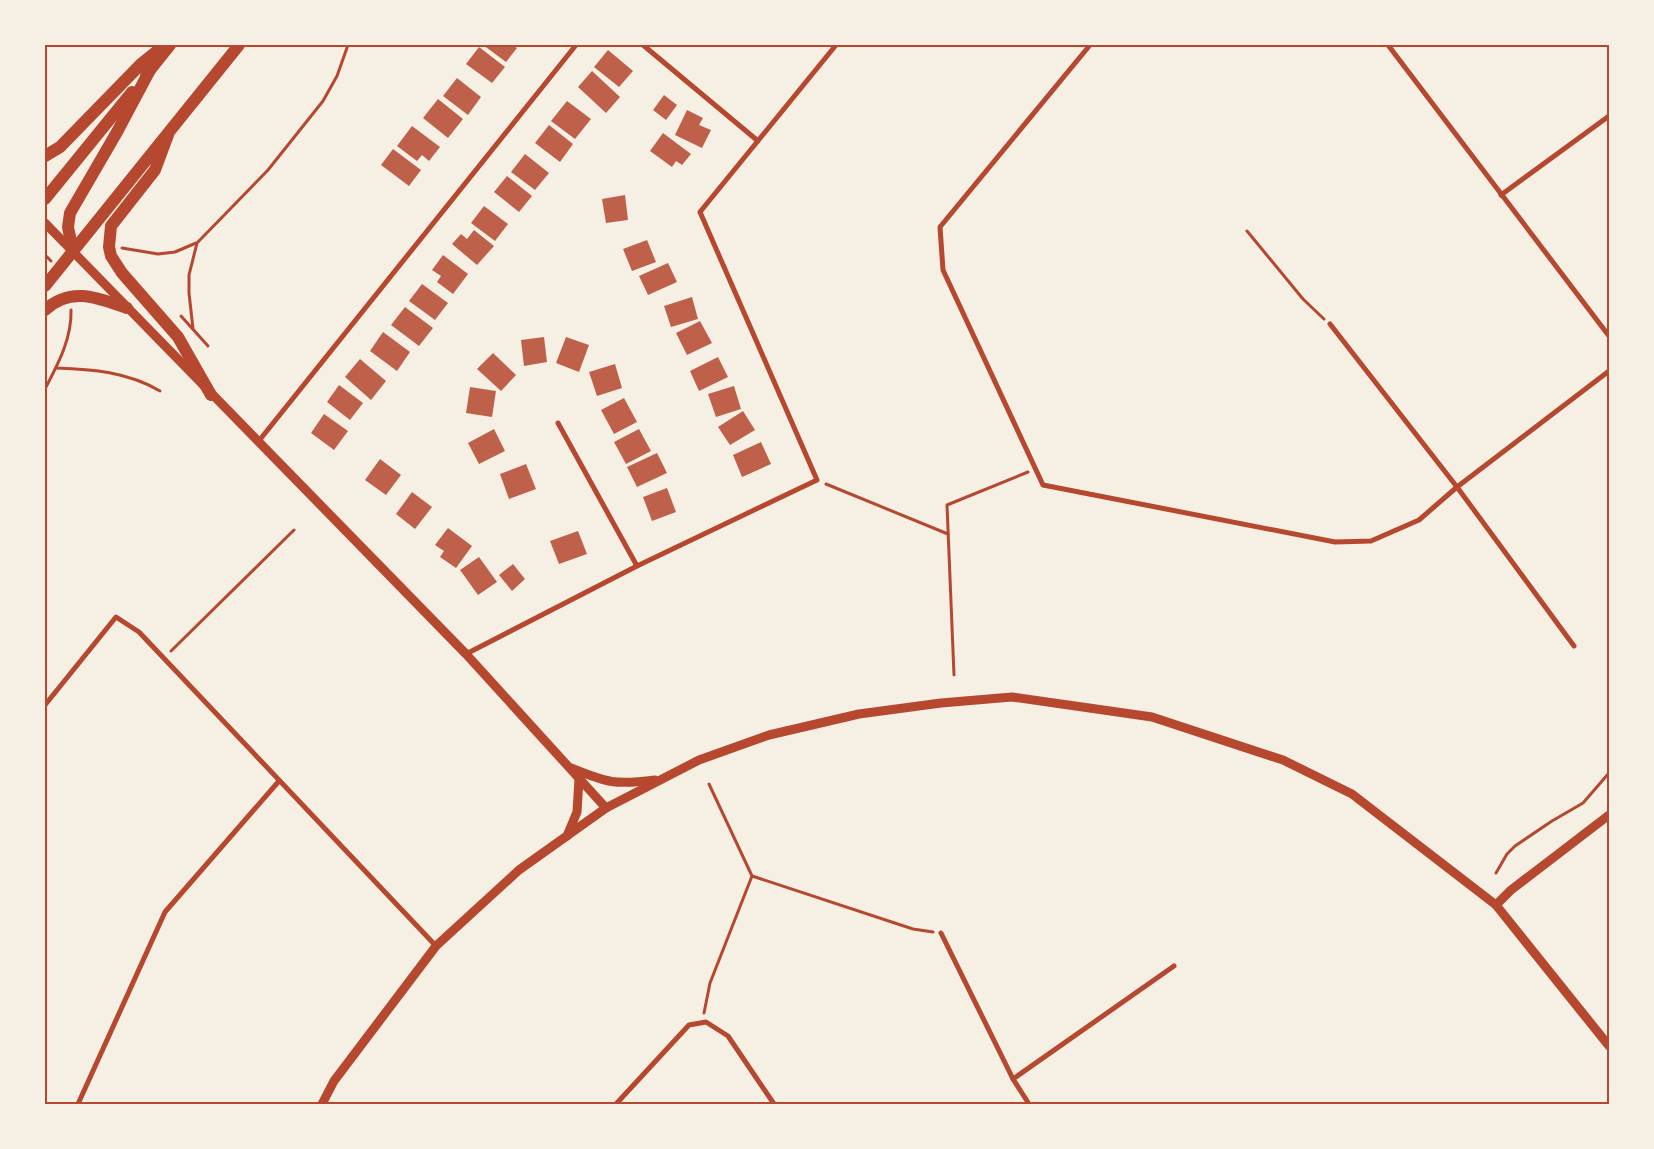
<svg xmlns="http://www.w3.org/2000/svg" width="1654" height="1149" viewBox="0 0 1654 1149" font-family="Barlow,sans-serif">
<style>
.building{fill:#bf614a}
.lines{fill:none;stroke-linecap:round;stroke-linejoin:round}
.path{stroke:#b5482f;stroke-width:3}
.minor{stroke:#b5482f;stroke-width:5}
.tertiary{stroke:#b5482f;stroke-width:9}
.primary{stroke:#b5482f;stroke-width:12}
.neatline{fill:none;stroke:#b5482f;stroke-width:2}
</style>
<rect width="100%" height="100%" fill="#f6efe4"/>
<g class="building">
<path d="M 483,45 L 512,45 L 517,48 L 506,62 Z"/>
<path d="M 479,47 L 505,67 L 492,83 L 466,64 Z"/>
<path d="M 608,50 L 633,71 L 619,87 L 594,67 Z"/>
<path d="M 592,71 L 620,97 L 606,113 L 578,87 Z"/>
<path d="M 457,78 L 481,97 L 468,115 L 443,96 Z"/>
<path d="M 664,95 L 677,105 L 666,120 L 653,110 Z"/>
<path d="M 438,99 L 463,119 L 448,138 L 423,118 Z"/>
<path d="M 567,101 L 591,119 L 575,139 L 551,121 Z"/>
<path d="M 687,110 L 703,118 L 699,125 L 711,130 L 702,148 L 675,135 Z"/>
<path d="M 549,125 L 573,144 L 560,162 L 535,143 Z"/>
<path d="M 412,126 L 440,147 L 429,161 L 422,155 L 417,161 L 397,146 Z"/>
<path d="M 663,133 L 691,154 L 682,165 L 676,161 L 672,167 L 650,151 Z"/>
<path d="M 393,149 L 421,170 L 409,186 L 381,165 Z"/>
<path d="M 525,154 L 549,173 L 535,190 L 511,172 Z"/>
<path d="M 507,176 L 532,196 L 519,212 L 494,192 Z"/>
<path d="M 625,195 L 628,220 L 606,223 L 602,199 Z"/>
<path d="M 484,206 L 508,224 L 495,241 L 471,223 Z"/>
<path d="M 474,230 L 494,246 L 477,265 L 452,244 L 461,234 L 467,239 Z"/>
<path d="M 647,240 L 656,262 L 632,271 L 623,249 Z"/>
<path d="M 443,255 L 468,274 L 453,294 L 437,282 L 441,276 L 432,270 Z"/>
<path d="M 668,263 L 677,282 L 648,295 L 639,276 Z"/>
<path d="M 422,284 L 448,303 L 435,320 L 409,301 Z"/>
<path d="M 692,297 L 698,319 L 671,327 L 664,306 Z"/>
<path d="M 405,307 L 433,328 L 419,346 L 391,325 Z"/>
<path d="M 700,321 L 712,343 L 687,355 L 676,333 Z"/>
<path d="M 383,332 L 410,352 L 397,371 L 370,351 Z"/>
<path d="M 544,337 L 547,362 L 524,366 L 521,340 Z"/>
<path d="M 566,337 L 589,345 L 579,372 L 556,363 Z"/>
<path d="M 493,353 L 516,375 L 501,391 L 477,369 Z"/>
<path d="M 718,357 L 728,377 L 699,391 L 690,371 Z"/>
<path d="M 360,359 L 386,381 L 371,400 L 345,377 Z"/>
<path d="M 615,364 L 622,388 L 597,396 L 589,372 Z"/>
<path d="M 339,385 L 363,403 L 350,420 L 327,402 Z"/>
<path d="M 734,386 L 741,409 L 716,417 L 708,394 Z"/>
<path d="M 470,387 L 496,391 L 492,417 L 466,413 Z"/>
<path d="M 624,398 L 637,422 L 614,434 L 601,410 Z"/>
<path d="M 743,411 L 755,430 L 730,445 L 718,427 Z"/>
<path d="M 324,414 L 348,431 L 334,450 L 311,433 Z"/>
<path d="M 494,429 L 505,451 L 479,464 L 468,443 Z"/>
<path d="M 639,429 L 651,451 L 626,464 L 614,442 Z"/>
<path d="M 761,442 L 771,464 L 742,477 L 733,455 Z"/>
<path d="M 657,453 L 667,473 L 637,487 L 627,467 Z"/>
<path d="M 380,459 L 401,475 L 386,495 L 365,480 Z"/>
<path d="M 526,464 L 536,489 L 509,499 L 500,474 Z"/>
<path d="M 667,488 L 676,512 L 652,521 L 643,497 Z"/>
<path d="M 412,492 L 432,507 L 415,529 L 396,514 Z"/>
<path d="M 448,528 L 472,546 L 456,568 L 440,557 L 444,551 L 435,545 Z"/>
<path d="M 578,531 L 587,554 L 559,564 L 550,541 Z"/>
<path d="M 479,557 L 497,582 L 478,595 L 460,570 Z"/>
<path d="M 513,564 L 525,579 L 512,591 L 499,575 Z"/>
</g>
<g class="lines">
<g class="path">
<path d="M 1247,231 L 1303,299 L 1324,319"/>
<path d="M 122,248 L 158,254 L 175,252 L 196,243"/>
<path d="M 45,255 L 51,261"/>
<path d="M 181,316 L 208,346"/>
<path d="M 193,329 L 189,293 L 189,275 L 197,243 L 268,170 L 323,101 L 337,76 L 348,45"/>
<path d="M 56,368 C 92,369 128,372 160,391"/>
<path d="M 45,389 C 58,364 72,338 71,310"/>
<path d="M 826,484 L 948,534"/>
<path d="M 171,651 L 294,530"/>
<path d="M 954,675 L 947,505 L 1028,472"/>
<path d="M 1496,873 L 1507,854 L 1515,846 L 1552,821 L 1583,803 L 1609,773"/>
<path d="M 752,876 L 913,929 L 933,932"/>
<path d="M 704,1013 L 710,983 L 752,876 L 709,784"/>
</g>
<g class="minor">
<path d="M 643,45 L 758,141"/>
<path d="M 1090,45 L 940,227 L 943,270 L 1043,485 L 1335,542 L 1371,541 L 1419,520 L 1457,487 L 1609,371"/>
<path d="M 1388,45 L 1609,336"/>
<path d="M 1501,195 L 1609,116"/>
<path d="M 1330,324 L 1457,487 L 1574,646"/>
<path d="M 558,423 L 637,566"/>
<path d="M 258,442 L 576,45"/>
<path d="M 466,654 L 637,566 L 817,480 L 700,212 L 836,45"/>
<path d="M 45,705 L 116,617 L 139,632 L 436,946"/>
<path d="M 941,933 L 1013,1079 L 1029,1104"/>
<path d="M 1013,1079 L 1174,966"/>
<path d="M 78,1104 L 165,912 L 279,781"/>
<path d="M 616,1104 L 689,1025 L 706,1022 L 728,1036 L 774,1104"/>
</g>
<g class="tertiary">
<path d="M 45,223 L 466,654 L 606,808"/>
<path d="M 571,768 C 608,783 615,785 655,780"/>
<path d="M 567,836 L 577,812 L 579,779"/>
<path d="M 1496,905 L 1511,890 L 1609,815"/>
<path d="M 322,1104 L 334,1081 L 436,946 L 519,870 L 606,808 L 699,760 L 769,735 L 859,714 L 941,703 L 1012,697 L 1152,717 L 1283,760 L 1352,794 L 1496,905 L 1609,1046"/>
</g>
<g class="primary">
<path d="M 146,75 L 170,45"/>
<path d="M 168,135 L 155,170 L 111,226 L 109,247 L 111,256 L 122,273 L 178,337 L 211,395"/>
<path d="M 45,156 L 60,147 L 141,64 L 161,48"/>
<path d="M 45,199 L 132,92"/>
<path d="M 73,252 L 68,227 L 70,213 L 117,132 L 150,70"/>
<path d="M 45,286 L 239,45"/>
<path d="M 45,310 C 71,286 98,298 127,308"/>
</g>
</g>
<rect width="1654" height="1149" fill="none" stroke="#f6efe4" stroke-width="92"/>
<rect x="46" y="46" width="1562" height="1057" class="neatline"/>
</svg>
